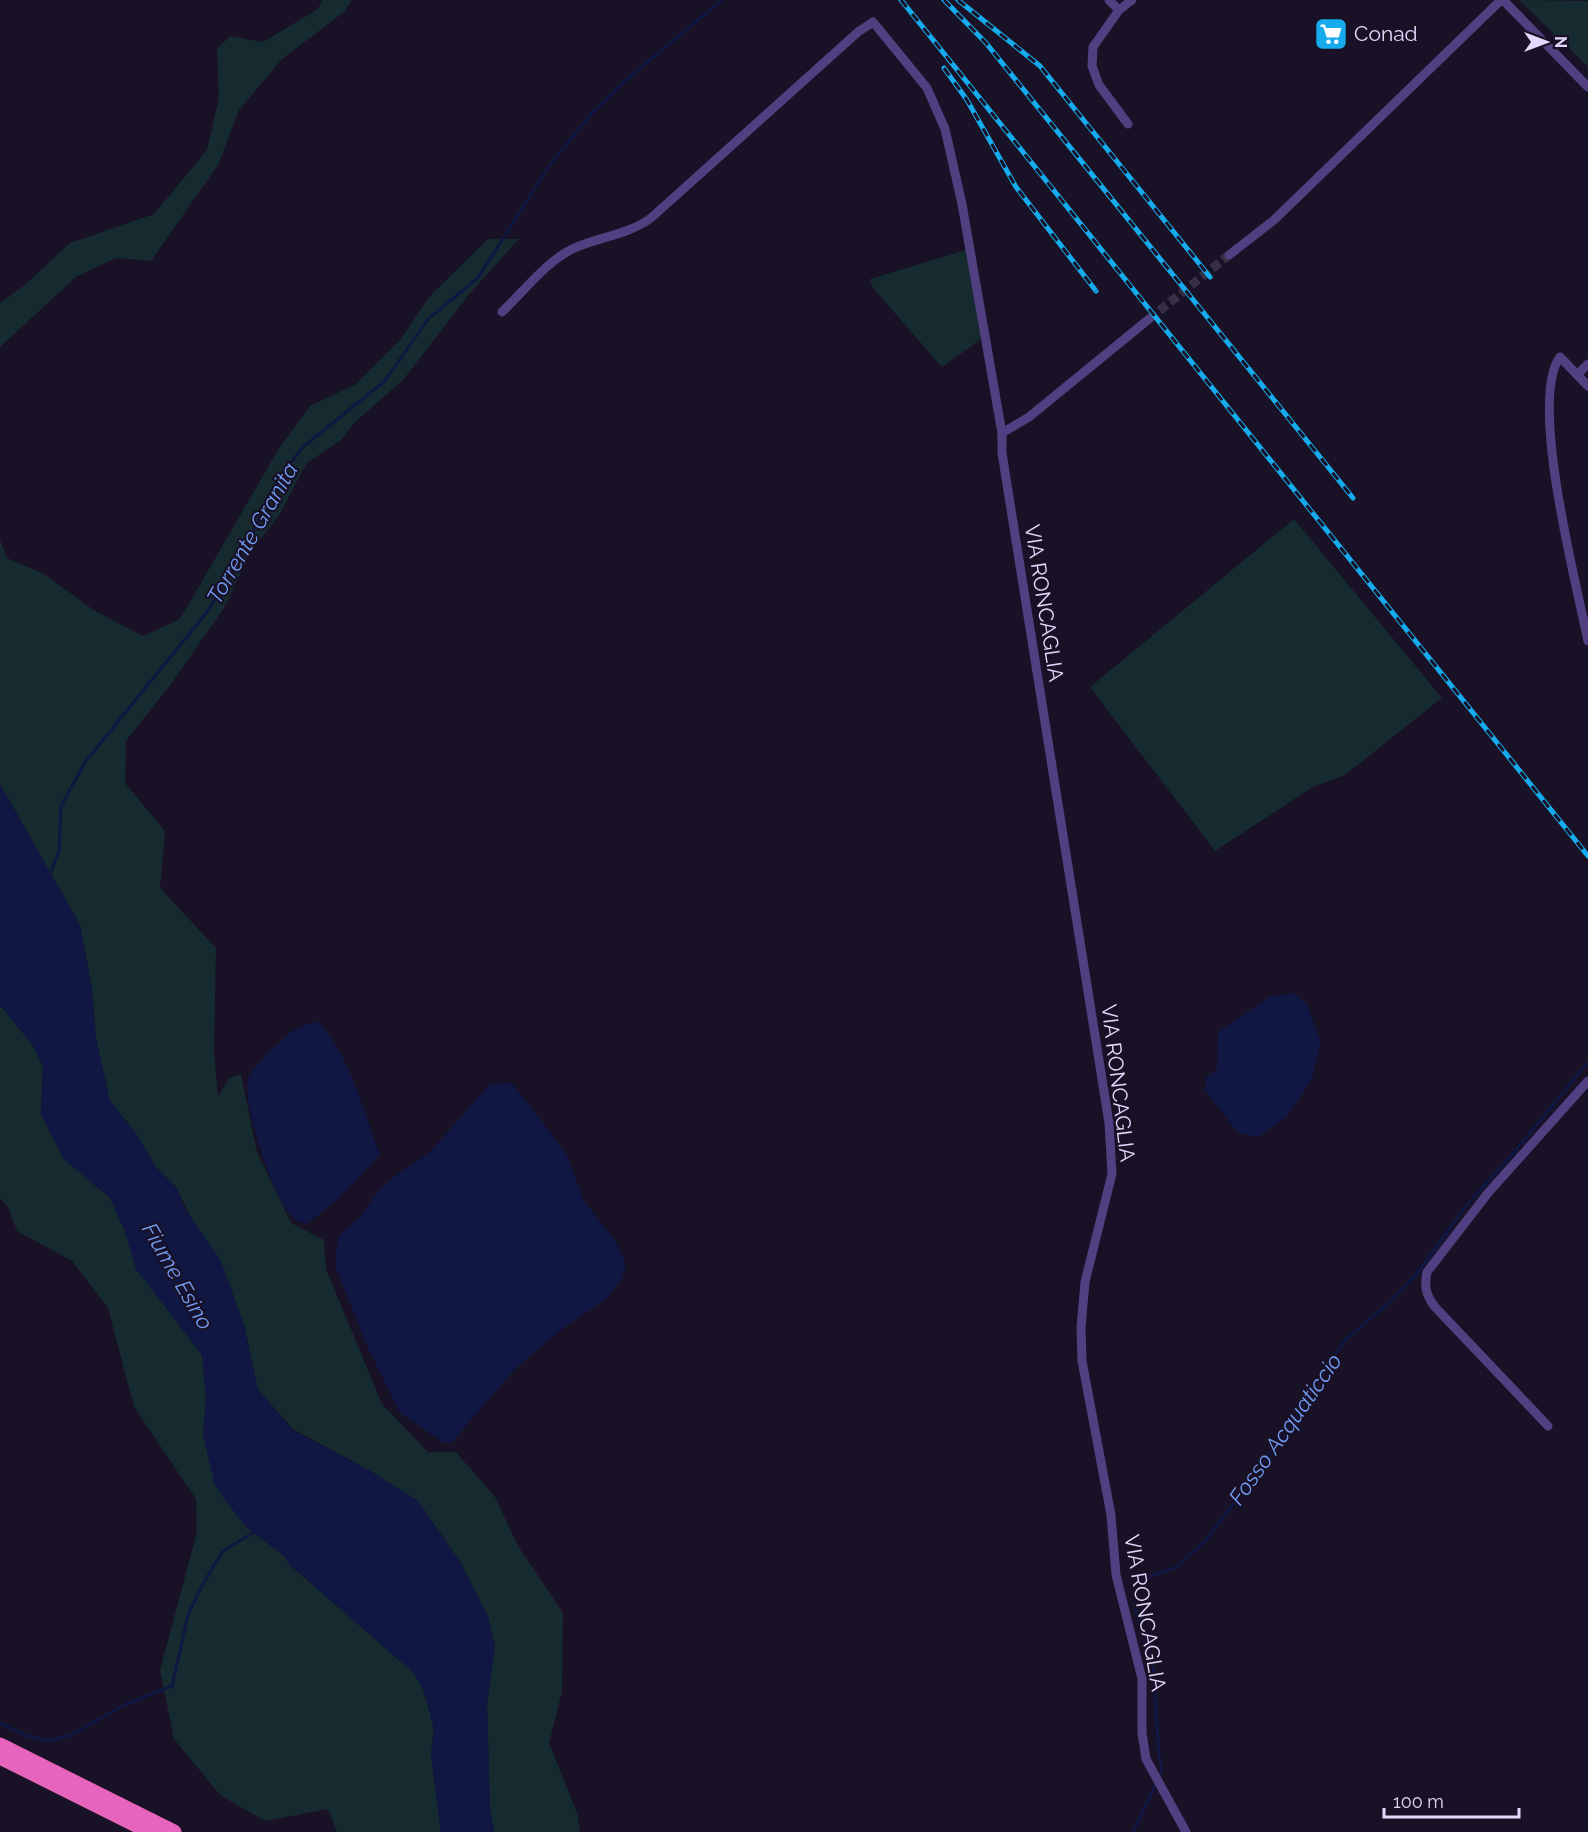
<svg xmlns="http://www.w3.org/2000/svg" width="1588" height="1832" viewBox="0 0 1588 1832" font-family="Raleway,sans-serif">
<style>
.green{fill:#152b2f}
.water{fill:#0f1742}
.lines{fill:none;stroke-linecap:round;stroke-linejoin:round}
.stream{stroke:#0f1742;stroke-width:3}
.minor-tunnel{stroke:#372f46;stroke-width:9;stroke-dasharray:9 4.5;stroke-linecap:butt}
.minor{stroke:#504081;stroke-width:9}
.trunk{stroke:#e764bd;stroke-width:15}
.rail-casing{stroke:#15abec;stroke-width:5}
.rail{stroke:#191126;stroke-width:3;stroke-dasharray:9;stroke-linecap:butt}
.labels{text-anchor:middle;stroke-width:4.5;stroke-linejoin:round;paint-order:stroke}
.poi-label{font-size:21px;fill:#e4d9fc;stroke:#191126;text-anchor:start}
.street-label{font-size:21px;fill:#e4d9fc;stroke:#191126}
.water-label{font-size:22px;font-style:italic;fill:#709bf4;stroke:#191126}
</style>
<rect width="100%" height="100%" fill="#191126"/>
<g class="green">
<path d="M 322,0 L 352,0 L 344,12 L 282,59 L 239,110 L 218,165 L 151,261 L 116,258 L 76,277 L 0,347 L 0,303 L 25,285 L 70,243 L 154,214 L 207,150 L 219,98 L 217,48 L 231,36 L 263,42 L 318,9 Z"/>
<path d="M 1519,0 L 1588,1 L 1588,67 Z"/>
<path d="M 488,239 L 519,239 L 470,293 L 403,380 L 354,423 L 342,439 L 306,464 L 280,514 L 251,551 L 224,608 L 171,684 L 126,741 L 125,783 L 165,831 L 160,888 L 216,948 L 214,1052 L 218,1097 L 229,1078 L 241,1074 L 257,1152 L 291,1223 L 324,1240 L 326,1269 L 382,1404 L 428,1452 L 456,1452 L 495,1497 L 518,1546 L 563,1613 L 562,1692 L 549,1743 L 577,1813 L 580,1832 L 494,1832 L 490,1809 L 487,1703 L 495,1646 L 488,1617 L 460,1562 L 418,1501 L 372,1472 L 293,1429 L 258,1390 L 244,1325 L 176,1187 L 156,1167 L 135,1132 L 110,1101 L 96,1038 L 92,989 L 80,925 L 0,784 L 0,540 L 7,558 L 44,574 L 95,611 L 143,636 L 180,619 L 278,450 L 310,406 L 356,384 L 400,340 L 429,297 Z"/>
<path d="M 966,250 L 981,339 L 942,367 L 873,288 L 870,279 Z"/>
<path d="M 1294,519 L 1442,698 L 1345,775 L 1313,787 L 1215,851 L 1090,687 Z"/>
<path d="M 0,1005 L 32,1044 L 43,1066 L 41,1115 L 64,1159 L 110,1198 L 124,1229 L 181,1327 L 202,1355 L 206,1398 L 203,1436 L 244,1525 L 283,1555 L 290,1565 L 414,1673 L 424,1691 L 434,1729 L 431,1755 L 441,1832 L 337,1832 L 328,1809 L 265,1821 L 220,1795 L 174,1739 L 160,1670 L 197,1532 L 196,1499 L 134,1407 L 108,1308 L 72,1261 L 17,1231 L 8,1207 L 0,1198 Z"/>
</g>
<g class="water">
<path d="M 0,784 L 80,925 L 92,989 L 96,1038 L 110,1101 L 135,1132 L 156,1167 L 176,1187 L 184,1207 L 221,1261 L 244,1325 L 258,1390 L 293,1430 L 372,1472 L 418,1501 L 460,1562 L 488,1617 L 495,1646 L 487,1703 L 490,1809 L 494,1832 L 441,1832 L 431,1755 L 434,1729 L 424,1691 L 414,1673 L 290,1565 L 283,1555 L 244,1525 L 215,1486 L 203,1436 L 206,1398 L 202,1355 L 136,1269 L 124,1229 L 110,1198 L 64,1159 L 41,1115 L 43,1066 L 32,1044 L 0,1005 Z"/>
<path d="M 1293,993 L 1307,1004 L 1321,1042 L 1312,1079 L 1287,1117 L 1258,1137 L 1238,1133 L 1205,1090 L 1206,1077 L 1217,1069 L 1218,1032 L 1269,997 Z"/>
<path d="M 316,1021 C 346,1044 366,1118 380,1155 L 337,1200 L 307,1224 C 303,1223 297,1221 294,1219 C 275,1203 239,1099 249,1076 C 255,1064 283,1038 294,1030 C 300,1026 309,1024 316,1021 Z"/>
<path d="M 512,1083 L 566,1153 L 584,1201 L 615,1240 L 626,1264 L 622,1279 L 606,1299 L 561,1330 L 516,1368 L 452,1442 L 444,1443 L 400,1413 L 369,1350 L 335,1266 L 338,1236 L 360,1217 L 379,1190 L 401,1171 L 429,1153 L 490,1084 Z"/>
</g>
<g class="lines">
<g class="stream">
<path d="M 49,877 L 59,851 L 61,806 L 86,761 L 207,612 L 238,562 L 281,475 L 303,447 L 385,381 L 428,319 L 478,278 L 549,166 L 592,113 L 627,79 L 722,0"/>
<path d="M 0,1723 L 27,1736 L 51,1741 L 71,1735 L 124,1705 L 172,1686 L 188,1615 L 199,1591 L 222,1552 L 254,1532"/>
<path d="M 1158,1778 L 1162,1769 L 1159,1756 L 1153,1666 L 1136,1612 L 1135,1587 L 1148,1577 L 1177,1567 L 1206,1540 L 1280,1442 L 1344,1341 L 1390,1302 L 1419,1271 L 1465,1207 L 1516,1150 L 1588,1062"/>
<path d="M 1133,1832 L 1156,1784"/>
</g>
<path class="minor-tunnel" d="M 1149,319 L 1229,255"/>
<g class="minor">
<path d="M 1109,0 L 1119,10"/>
<path d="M 1503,0 L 1588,87"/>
<path d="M 1128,124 L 1099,85 L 1092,66 L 1093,47 L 1119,10 L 1132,0"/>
<path d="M 1229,255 L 1274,220 L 1501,0"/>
<path d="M 502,312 C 524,291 545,263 572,249 C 598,237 628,235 651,218 L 858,32 L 873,22 L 927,88 L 945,129 L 962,204 L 1002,433 L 1002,453 L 1109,1123 L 1112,1174 L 1085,1282 L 1081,1327 L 1082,1361 L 1111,1515 L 1116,1575 L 1142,1679 L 1142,1733 L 1146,1759 L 1186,1832"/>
<path d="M 1577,375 L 1588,364"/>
<path d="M 1588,386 L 1560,357 C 1528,400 1577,586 1588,641"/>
<path d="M 1002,433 L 1029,417 L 1149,319"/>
<path d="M 1548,1426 L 1435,1307 C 1426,1295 1424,1287 1427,1272 L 1488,1193 L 1588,1081"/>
</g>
<g class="trunk">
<path d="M 0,1745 L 174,1832"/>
<path d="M 0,1757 L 150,1832"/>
</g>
<defs>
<g id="rail">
<path d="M 901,0 L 1588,856"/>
<path d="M 944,0 L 986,43 L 1353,498"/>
<path d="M 958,0 L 1040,66 L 1210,277"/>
<path d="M 944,68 L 967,100 L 1016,187 L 1096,291"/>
</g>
</defs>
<use href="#rail" class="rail-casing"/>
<use href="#rail" class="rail"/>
</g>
<defs>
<symbol id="supermarket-square" viewBox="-11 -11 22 22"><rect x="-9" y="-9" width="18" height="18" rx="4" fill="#15abec" stroke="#191126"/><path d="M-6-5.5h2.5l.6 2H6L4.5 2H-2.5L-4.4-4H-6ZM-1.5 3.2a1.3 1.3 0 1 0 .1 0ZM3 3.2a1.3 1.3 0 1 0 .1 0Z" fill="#fff"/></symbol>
</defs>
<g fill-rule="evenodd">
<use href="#supermarket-square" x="1312" y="15" width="38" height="38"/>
</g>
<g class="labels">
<g class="poi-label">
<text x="1354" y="41">Conad</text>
</g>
<g class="street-label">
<text transform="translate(1044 603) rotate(81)" y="7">VIA RONCAGLIA</text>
<text transform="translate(1118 1083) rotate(83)" y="7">VIA RONCAGLIA</text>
<text transform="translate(1145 1613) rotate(80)" y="7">VIA RONCAGLIA</text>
</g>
<g class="water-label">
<text transform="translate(252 533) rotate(-60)" y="8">Torrente Granita</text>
<text transform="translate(178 1276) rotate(60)" y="8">Fiume Esino</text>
<text transform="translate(1285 1429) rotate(-55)" y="8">Fosso Acquaticcio</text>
</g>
</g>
<g transform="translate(1546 42) rotate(90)" stroke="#191126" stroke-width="4.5" paint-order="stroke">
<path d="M0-4.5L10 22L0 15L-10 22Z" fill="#e4d9fc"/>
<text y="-9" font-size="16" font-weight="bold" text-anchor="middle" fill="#e4d9fc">N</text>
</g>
<path d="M1384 1808v9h135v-9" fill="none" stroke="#e4d9fc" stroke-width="3"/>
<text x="1393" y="1808" font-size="18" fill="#e4d9fc" stroke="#191126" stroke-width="4.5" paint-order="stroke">100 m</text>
</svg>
